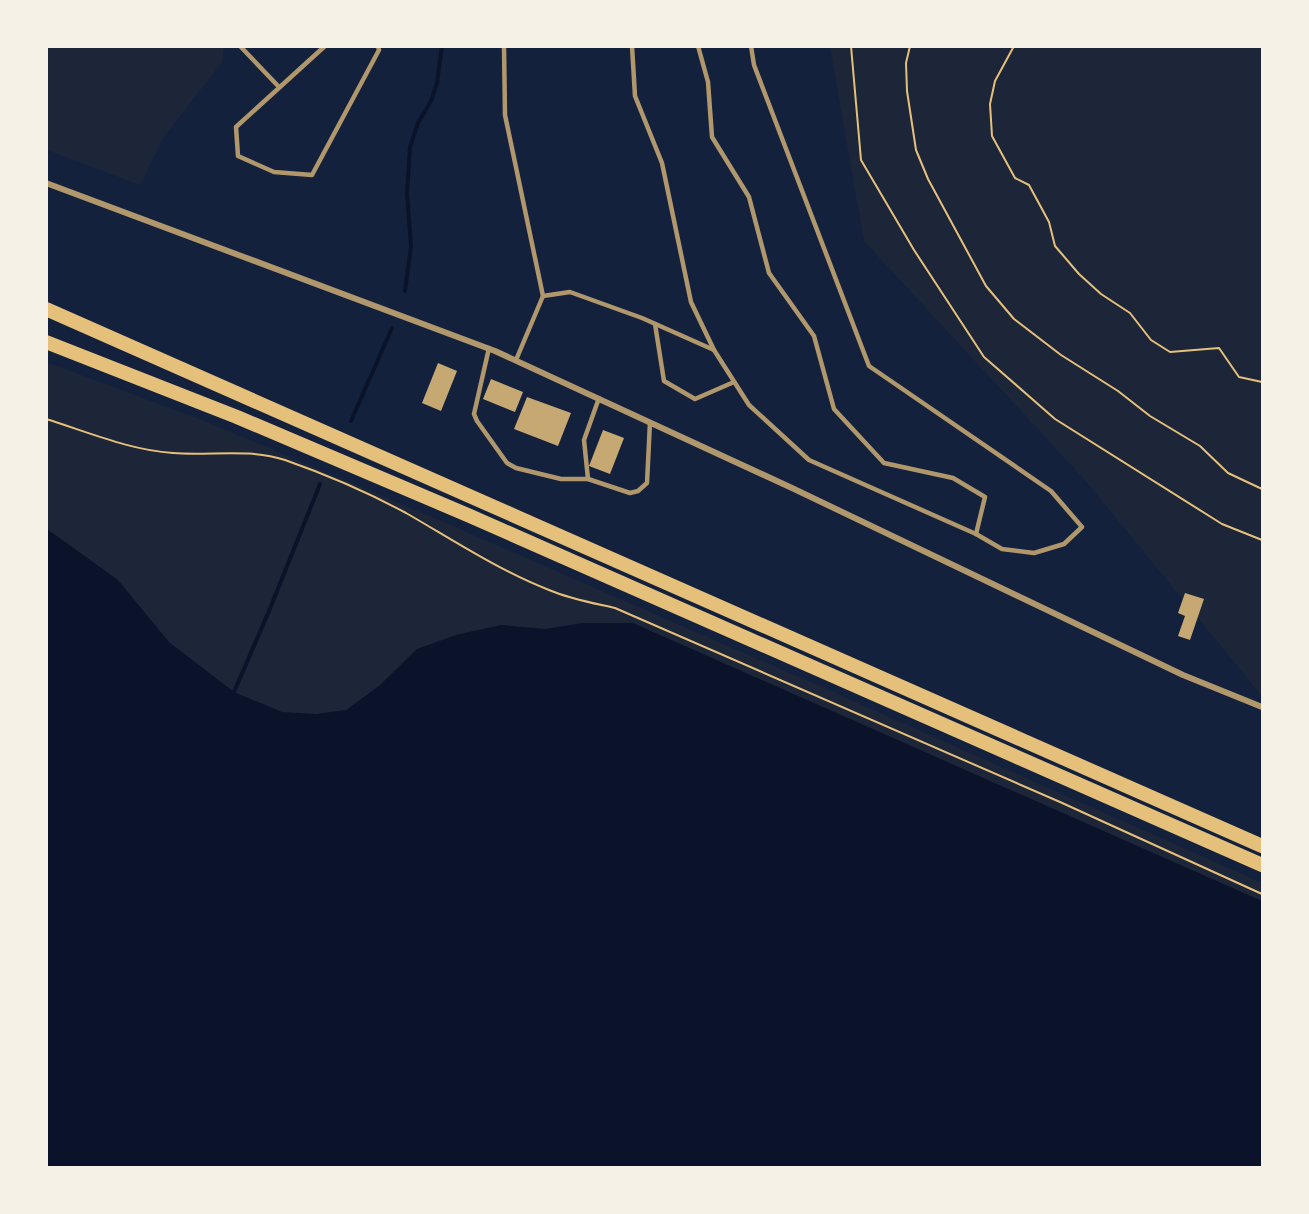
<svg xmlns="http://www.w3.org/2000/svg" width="1309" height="1214" viewBox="0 0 1309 1214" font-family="Inter,sans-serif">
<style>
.green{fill:#1d2539}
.water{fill:#0b132b}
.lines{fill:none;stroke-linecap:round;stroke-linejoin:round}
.stream{stroke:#0b132b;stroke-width:4}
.building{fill:#c6a872}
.path{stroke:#e5c07b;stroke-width:2}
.service{stroke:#b1986c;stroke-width:4.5}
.minor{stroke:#b1986c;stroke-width:6}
.trunk{stroke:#e5c07b;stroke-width:14}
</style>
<rect width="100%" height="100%" fill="#14213d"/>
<g class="green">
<path d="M 46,47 L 47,46 L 224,47 L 222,62 L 163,138 L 140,185 L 47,150 Z"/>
<path d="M 830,47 L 1262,47 L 1262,696 L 1084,479 L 864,241 Z"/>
<path d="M 46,362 L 207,422 L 446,523 L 822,687 L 1262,883 L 1262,1167 L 47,1167 Z"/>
</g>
<path class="water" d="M 47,529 L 118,580 L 169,642 L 234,692 L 282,712 L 316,714 L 346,710 L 379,686 L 417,649 L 456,635 L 501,625 L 545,629 L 582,623 L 633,623 L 1262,901 L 1262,1167 L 47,1167 Z"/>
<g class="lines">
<g class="stream">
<path d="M 405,291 L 411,246 L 407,193 L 410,147 L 418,123 L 431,101 L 437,83 L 442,46"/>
<path d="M 351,421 L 392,328"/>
<path d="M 234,692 L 269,611 L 320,484"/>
</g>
</g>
<g class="building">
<path d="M 438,363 L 457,371 L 441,411 L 422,403 Z"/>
<path d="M 491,379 L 523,392 L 515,412 L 483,399 Z"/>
<path d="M 527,397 L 571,413 L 558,446 L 514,429 Z"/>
<path d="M 603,430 L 624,438 L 610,474 L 589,466 Z"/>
<path d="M 1185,593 L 1204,599 L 1190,640 L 1178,636 L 1185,616 L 1178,613 Z"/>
</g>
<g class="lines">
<g class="path">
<path d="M 851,46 L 861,160 L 914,250 L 984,357 L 1055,419 L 1222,524 L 1262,540"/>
<path d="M 910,46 L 906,63 L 907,91 L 916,150 L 928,179 L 986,286 L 1014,319 L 1061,355 L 1118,391 L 1150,416 L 1200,446 L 1228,473 L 1262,489"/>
<path d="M 1014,46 L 995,81 L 990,104 L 992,136 L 1015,178 L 1029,185 L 1049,222 L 1055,246 L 1079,274 L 1101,294 L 1130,313 L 1151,340 L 1170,352 L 1219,348 L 1239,377 L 1262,382"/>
<path d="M 46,419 C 88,432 129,450 173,453 C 211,456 248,448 285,460 C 325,474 369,493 406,513 C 453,540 498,570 549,590 C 570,599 593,603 615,608 L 1060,802 L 1262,894"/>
</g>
<g class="service">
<path d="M 240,46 L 279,87"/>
<path d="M 325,46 L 236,127 L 238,156 L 274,172 L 312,175 L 379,50 L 378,46"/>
<path d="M 504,46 L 505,115 L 543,296 L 516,360"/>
<path d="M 632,46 L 635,96 L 662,163 L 691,302 L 714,350"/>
<path d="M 698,46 L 708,82 L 712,137 L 749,197 L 769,273 L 814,336 L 834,409 L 884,463 L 953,478 L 985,497 L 976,534"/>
<path d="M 543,296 L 570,292 L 642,318 L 714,350 L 749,405 L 809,460 L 976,534 L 1002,549 L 1034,553 L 1064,544 L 1082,527 L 1051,491 L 869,366 L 754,65 L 751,46"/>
<path d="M 655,324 L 664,381 L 695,399 L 734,382"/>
<path d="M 489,348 L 474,414 L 477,421 L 507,463 L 516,468 L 561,479 L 588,479 L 630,493 L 638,491 L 647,483 L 650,422"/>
<path d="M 588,479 L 584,440 L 599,398"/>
</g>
<path class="minor" d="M 46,183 L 495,351 L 792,488 L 1183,675 L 1262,707"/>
<g class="trunk">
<path d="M 46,309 L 1262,846"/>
<path d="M 46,342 L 237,417 L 470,516 L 1262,865"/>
</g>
</g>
<rect width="1309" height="1214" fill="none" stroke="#f6f1e7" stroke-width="96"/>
</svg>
